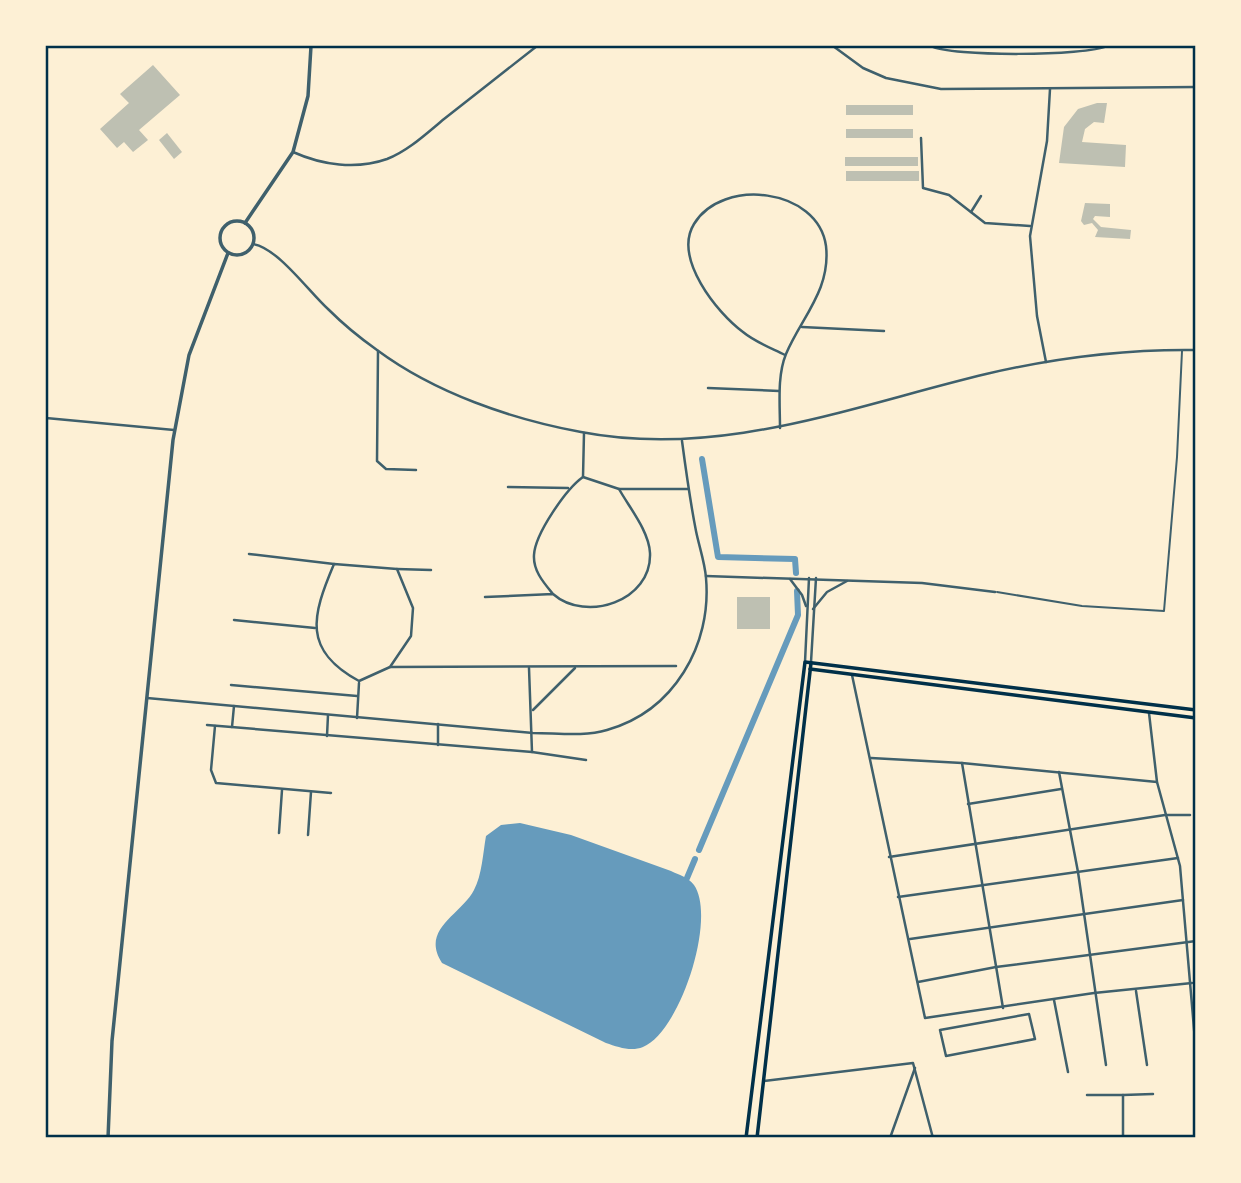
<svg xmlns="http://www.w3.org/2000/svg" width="1241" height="1183" viewBox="0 0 1241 1183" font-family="Jost,sans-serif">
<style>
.water{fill:#669bbc}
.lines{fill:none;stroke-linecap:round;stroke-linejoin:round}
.canal{stroke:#669bbc;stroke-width:6}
.building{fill:#bec0b2}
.service{stroke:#3f606c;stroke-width:2}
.minor{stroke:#3f606c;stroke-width:2.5}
.tertiary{stroke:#3f606c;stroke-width:3.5}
.secondary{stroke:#003049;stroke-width:3.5}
.neatline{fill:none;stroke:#003049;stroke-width:2.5}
</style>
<rect width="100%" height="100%" fill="#fdf0d5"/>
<path class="water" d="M 520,823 L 571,835 L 671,871 C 679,875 688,877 694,885 C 717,918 680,1032 643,1047 C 631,1052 618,1047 606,1043 L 442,963 C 420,929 461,915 474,890 C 482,875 483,853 486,836 L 501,825 Z"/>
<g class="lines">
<g class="canal">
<path d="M 702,459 L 718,557 L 795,559 L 796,573"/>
<path d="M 699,850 L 798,615 L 797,591"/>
<path d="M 687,878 L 695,859"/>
</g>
</g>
<g class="building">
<path d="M 153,65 L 180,95 L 139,130 L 148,140 L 133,152 L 124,142 L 117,148 L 100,129 L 129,103 L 120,94 Z"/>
<path d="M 1097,103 L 1107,103 L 1104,123 L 1094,122 L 1085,129 L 1082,142 L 1126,145 L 1125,167 L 1059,163 L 1064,127 L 1078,109 Z"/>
<rect x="846" y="105" width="67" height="10"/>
<rect x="846" y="129" width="67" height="9"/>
<path d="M 167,133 L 182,152 L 174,159 L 159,140 Z"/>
<rect x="845" y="157" width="73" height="9"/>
<rect x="846" y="171" width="73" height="10"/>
<path d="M 1085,203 L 1110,204 L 1110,217 L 1095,216 L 1093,219 L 1101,227 L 1131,230 L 1130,239 L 1095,237 L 1098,230 L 1092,223 L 1084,225 L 1081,221 Z"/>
<rect x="737" y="597" width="33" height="32"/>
</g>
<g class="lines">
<path class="service" d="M 997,592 L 1082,606 L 1164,611 L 1177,457 L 1182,351"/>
<g class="minor">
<path d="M 833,46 L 863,68 L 886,78 L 941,89 L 1196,87"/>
<path d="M 931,46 C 950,57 1087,56 1107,46"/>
<path d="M 921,138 L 923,188 L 949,195 L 985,223 L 1030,226"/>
<path d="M 293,152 C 322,165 356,170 387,159 C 408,151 427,133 444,119 C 475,95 506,70 537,46"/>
<path d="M 971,212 L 981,196"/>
<path d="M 253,244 C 278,248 309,292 328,309 C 343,324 360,338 377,350 C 435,393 511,419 581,432 C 721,459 852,406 986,374 C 1054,358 1126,349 1196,350"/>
<path d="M 802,327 L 884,331"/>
<path d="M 378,351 L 377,461 L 386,469 L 416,470"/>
<path d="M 1046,362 L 1037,316 L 1030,236 L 1047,141 L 1050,89"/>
<path d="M 708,388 L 779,391"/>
<path d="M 46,418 L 174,430"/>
<path d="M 780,428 C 780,404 777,376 786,354 C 801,318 831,290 826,246 C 818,188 722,177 694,224 C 673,258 717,313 743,332 C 755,342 771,348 785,355"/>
<path d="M 583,477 L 584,433"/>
<path d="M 508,487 L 568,488"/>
<path d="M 619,489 L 688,489"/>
<path d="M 249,554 L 334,564"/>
<path d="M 334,564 L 397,569 L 413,608 L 411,636 L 390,667 L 359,681 C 302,650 312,616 334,564 Z"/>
<path d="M 397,569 L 431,570"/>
<path d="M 706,576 L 922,583 L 995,592"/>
<path d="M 790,579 L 802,595 L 806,606"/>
<path d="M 485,597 L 553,594 C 586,623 652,601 650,553 C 649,531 629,507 619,489 L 583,477 C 566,489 535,534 534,555 C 533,571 544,583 553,594"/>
<path d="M 813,609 L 827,592 L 847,581"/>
<path d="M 234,620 L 315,628"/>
<path d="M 805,662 L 809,578"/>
<path d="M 811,662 L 816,578"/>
<path d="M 390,667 L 676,666"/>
<path d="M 529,668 L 532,752"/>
<path d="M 852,675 L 925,1018 L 1094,993 L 1192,983"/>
<path d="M 231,685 L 357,696"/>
<path d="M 147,698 L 533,733 C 557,733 584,737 607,730 C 674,711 712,645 706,578 C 705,563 699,546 696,531 C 690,501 686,471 682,441"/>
<path d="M 533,710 L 575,668"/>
<path d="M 1149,713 L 1157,782 L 1180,866 L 1196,1052"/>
<path d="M 357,718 L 359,683"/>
<path d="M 207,725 L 532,752 L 586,760"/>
<path d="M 215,726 L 211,770 L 216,783 L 331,793"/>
<path d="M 232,727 L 234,706"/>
<path d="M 327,736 L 328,715"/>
<path d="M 438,745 L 438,724"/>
<path d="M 871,758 L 962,763 L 1157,782"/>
<path d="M 962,763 L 1003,1008"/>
<path d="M 1059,772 L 1078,872 L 1106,1065"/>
<path d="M 968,804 L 1061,789"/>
<path d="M 279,833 L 282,790"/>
<path d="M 308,835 L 311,792"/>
<path d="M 889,857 L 1165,815 L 1190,815"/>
<path d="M 898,897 L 1178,858"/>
<path d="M 910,939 L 1183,900"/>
<path d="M 918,982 L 996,967 L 1196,941"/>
<path d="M 1136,991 L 1147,1065"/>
<path d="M 1054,1000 L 1068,1072"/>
<path d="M 1029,1014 L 1035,1039 L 946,1056 L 940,1030 Z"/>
<path d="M 764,1081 L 913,1063 L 933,1138"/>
<path d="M 1087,1095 L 1123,1095 L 1123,1138"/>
<path d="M 1123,1095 L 1153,1094"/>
<path d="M 890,1138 L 915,1068"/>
</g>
<g class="tertiary">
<circle cx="237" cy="238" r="17"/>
<path d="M 245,223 L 293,152 L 308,96 L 311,46"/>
<path d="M 108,1138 L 112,1041 L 173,440 L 189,355 L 228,253"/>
</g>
<g class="secondary">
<path d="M 810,669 L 1196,718"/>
<path d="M 746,1138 L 805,662 L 1196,710"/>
<path d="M 757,1138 L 811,663"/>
</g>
</g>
<rect width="1241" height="1183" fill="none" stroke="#fdf0d5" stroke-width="94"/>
<rect x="47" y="47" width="1147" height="1089" class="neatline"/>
</svg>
